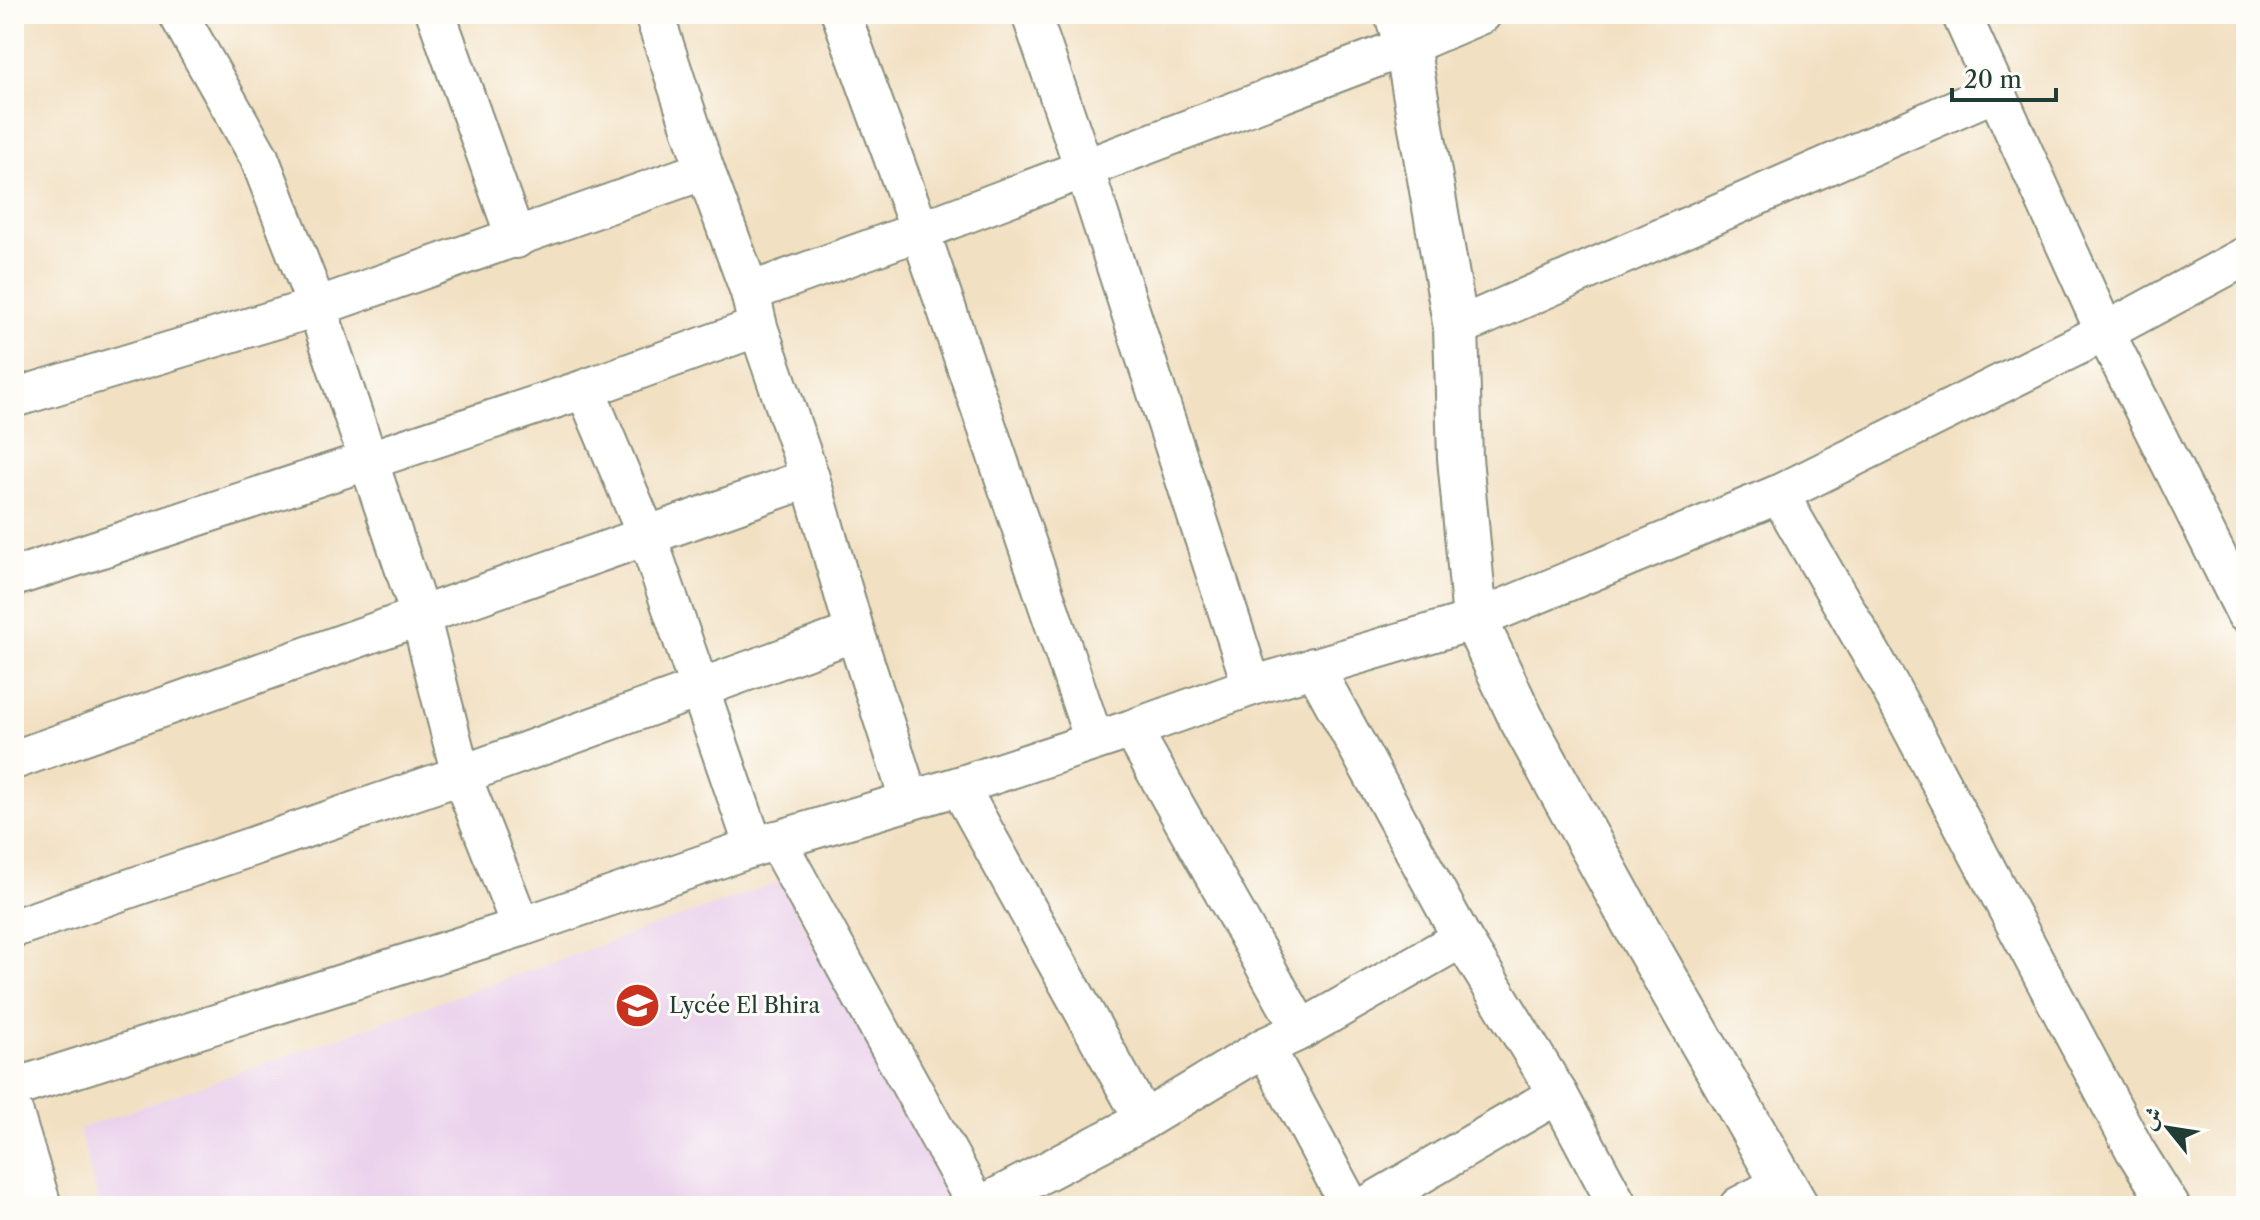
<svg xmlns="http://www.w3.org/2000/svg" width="2260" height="1220" viewBox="0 0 2260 1220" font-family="'Libre Caslon Text',Amiri,serif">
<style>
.built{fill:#ead1ec}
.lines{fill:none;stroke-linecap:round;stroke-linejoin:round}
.street-casing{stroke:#888e7b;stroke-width:42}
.secondary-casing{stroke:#888e7b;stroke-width:48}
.street{stroke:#fff;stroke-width:38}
.secondary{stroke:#fff;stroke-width:44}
.labels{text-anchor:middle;stroke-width:6;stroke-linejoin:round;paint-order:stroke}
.poi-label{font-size:22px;fill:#1f3d34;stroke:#fdfcf7;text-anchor:start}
</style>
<rect width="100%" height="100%" fill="#fdfcf7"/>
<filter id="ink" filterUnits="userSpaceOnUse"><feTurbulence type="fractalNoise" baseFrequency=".0125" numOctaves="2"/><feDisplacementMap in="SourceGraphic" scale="16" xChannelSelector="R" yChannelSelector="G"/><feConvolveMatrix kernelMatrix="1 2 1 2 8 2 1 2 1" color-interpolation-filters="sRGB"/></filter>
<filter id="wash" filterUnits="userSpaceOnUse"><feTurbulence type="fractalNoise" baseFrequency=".006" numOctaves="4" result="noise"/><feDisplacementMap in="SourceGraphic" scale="32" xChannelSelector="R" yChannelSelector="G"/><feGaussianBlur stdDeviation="1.8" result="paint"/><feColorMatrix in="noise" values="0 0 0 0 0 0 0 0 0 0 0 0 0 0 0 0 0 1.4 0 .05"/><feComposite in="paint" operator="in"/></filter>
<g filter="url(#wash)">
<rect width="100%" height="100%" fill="#f2e0c2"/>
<path class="built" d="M 779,882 L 960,1206 L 99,1206 L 79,1129 Z"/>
</g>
<g filter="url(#ink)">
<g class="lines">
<defs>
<g id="street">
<path d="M 178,14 L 259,157 L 317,307 L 420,615 L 461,775 L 521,927"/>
<path d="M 436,14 L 516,239"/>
<path d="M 654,14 L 705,170 L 750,292 L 758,327 L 810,478 L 855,632 L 909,799"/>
<path d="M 841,14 L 920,231 L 1094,740"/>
<path d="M 1031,14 L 1084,168 L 1252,686"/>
<path d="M 1961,14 L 2105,332 L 2246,614"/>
<path d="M 750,292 L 920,231 L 1407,46 L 1482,14"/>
<path d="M 1456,328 L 1997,91"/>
<path d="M 585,389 L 647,536 L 754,847"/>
<path d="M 14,398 L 317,307 L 705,170"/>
<path d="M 1779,494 L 1888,683 L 2135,1150 L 2170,1206"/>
<path d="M 14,577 L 585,389 L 758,327"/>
<path d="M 1314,667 L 1462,938 L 1558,1094 L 1618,1206"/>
<path d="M 1132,729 L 1301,1030"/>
<path d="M 14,760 L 810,478"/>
<path d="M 959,786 L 1144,1120"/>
<path d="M 776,840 L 977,1206"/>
<path d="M 14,928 L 461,775 L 855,632"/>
<path d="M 1265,1047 L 1350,1206"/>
<path d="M 14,1088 L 521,927 L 754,847 L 959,786 L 1132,729 L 1252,686 L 1475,620 L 1779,494 L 2105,332 L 2246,256"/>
<path d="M 14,1114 L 42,1206"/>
<path d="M 980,1206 L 1144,1120 L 1265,1047 L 1301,1030 L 1462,938"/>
<path d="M 1366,1206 L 1558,1094"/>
<path d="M 1739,1206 L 1783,1183"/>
</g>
<path id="secondary" d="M 1397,14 L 1407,46 L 1456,328 L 1460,458 L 1475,620 L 1521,718 L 1635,925 L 1796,1206"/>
</defs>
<use href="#street" class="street-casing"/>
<use href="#secondary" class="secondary-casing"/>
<use href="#street" class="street"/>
<use href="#secondary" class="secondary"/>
</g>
</g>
<defs>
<symbol id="school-disc" viewBox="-11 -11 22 22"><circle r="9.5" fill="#c8321e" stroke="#fdfcf7"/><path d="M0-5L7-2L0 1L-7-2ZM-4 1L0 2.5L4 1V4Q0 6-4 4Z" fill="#fff"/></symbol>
</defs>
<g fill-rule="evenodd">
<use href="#school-disc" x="612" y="980" width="51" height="51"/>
</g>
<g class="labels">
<g class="poi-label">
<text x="669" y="1013">Lycée El Bhira</text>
</g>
</g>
<rect width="2260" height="1220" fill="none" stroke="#fdfcf7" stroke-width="48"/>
<g transform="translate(2168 1128) rotate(300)" stroke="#fdfcf7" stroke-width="6" paint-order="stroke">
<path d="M0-6L14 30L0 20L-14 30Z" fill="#1f3d34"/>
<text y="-12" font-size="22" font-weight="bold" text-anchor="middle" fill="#1f3d34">ش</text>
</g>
<path d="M1952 88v12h104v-12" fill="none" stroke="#1f3d34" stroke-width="4"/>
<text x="1964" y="88" font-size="24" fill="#1f3d34" stroke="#fdfcf7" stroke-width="6" paint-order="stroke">20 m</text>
</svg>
